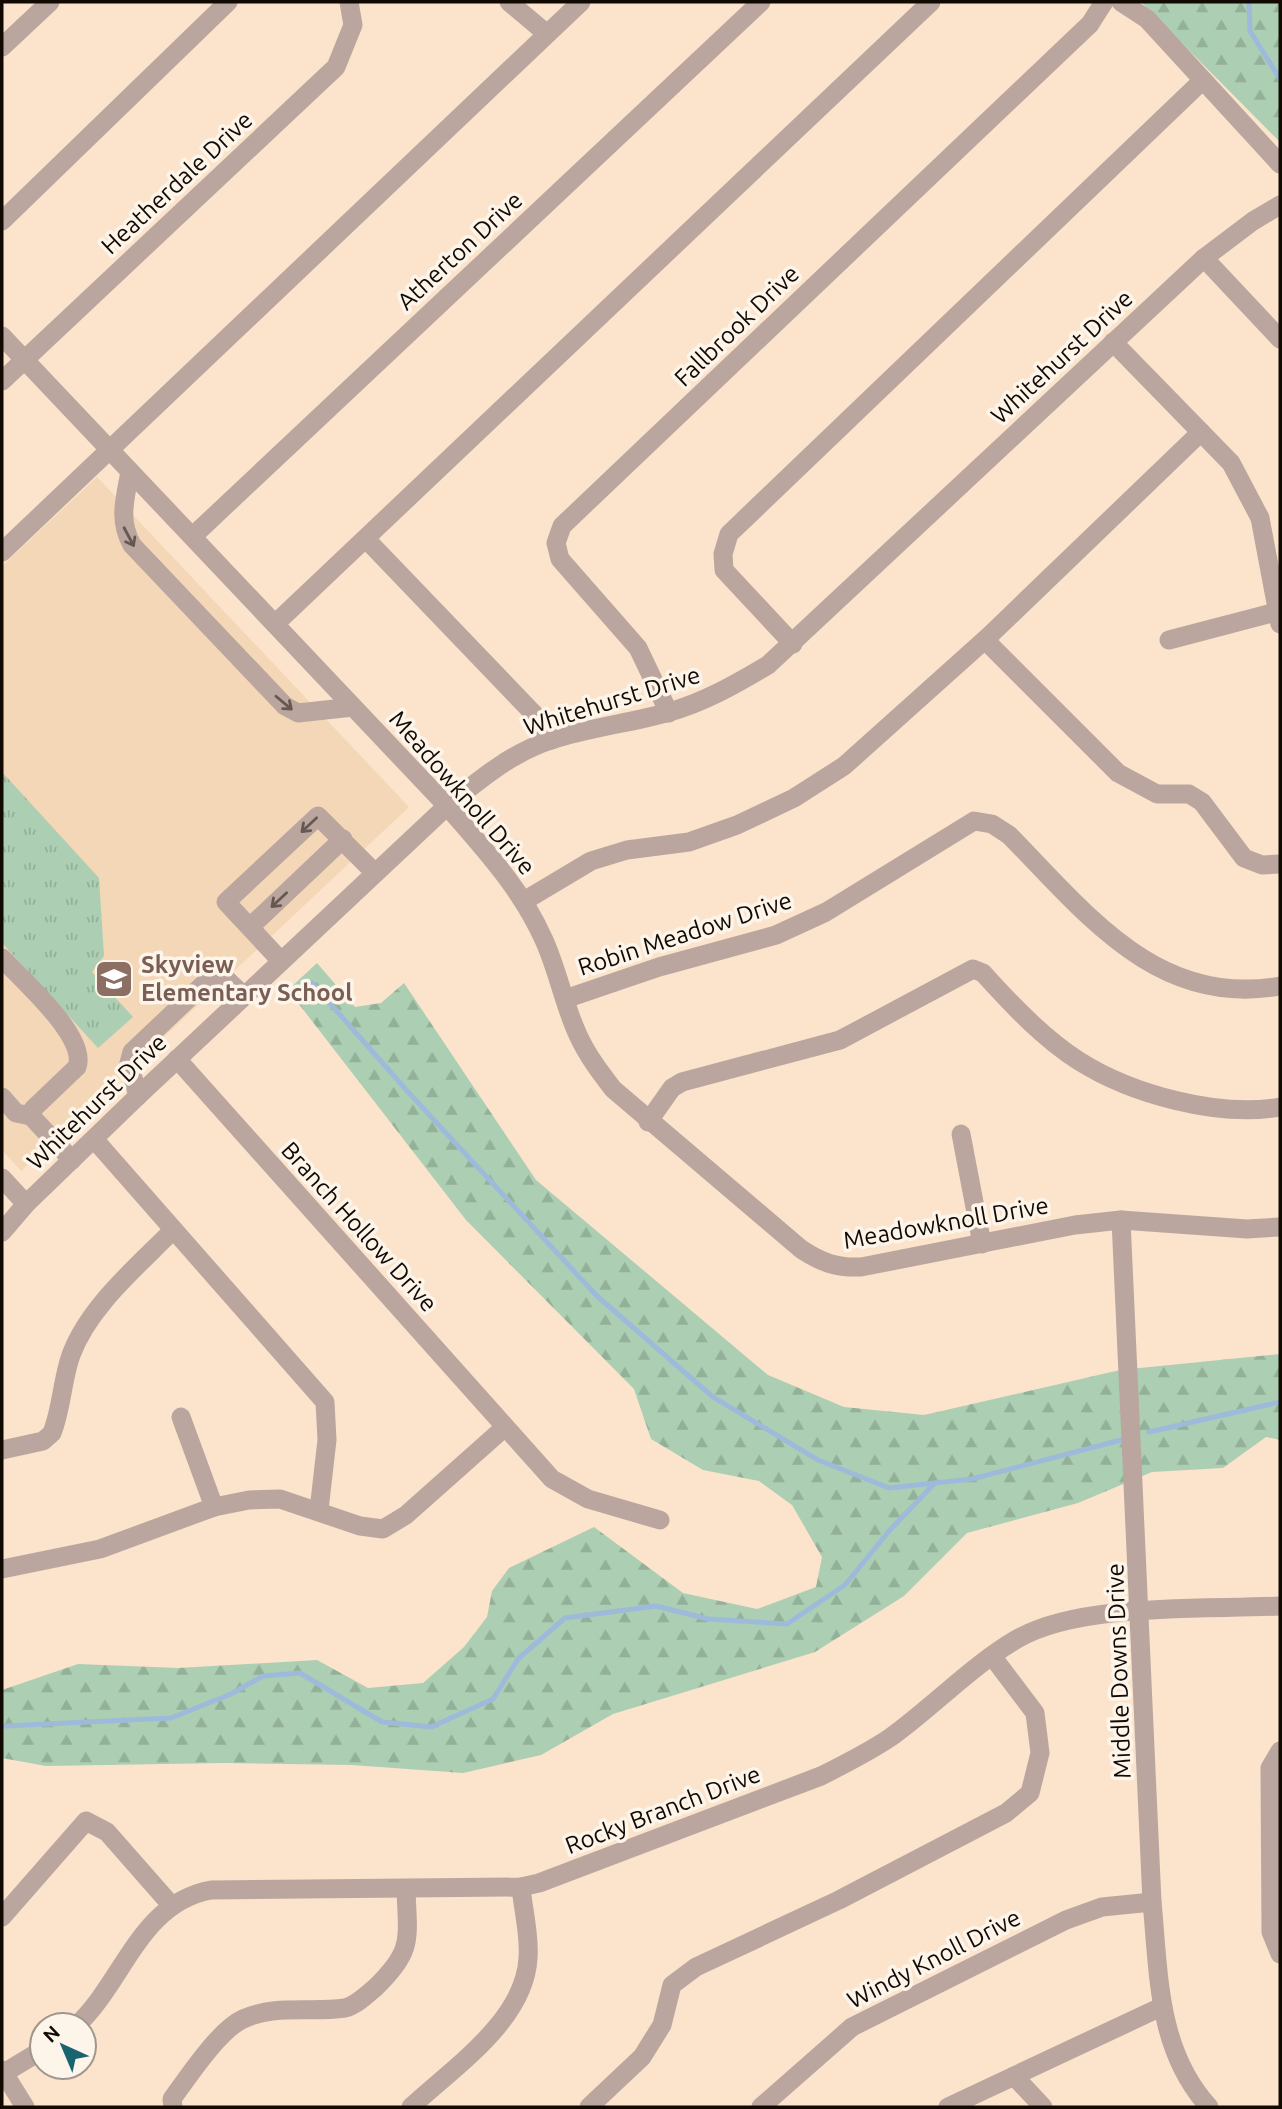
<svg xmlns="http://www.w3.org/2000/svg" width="1282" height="2109" viewBox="0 0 1282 2109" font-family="Ubuntu,sans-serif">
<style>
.built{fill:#f3d7b7}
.grass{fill:url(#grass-tufts)}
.forest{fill:url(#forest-firs)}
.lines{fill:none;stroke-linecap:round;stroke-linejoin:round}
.stream{stroke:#9dbadb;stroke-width:5}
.minor{stroke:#baa69f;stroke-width:19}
.oneway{stroke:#665851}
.labels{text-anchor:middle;stroke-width:7;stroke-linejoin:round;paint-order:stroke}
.street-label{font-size:24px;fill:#110a03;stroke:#fdf4ea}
.education-label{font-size:24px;font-weight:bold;fill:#785e54;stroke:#fdf4ea;text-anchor:start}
</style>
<defs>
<pattern id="grass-tufts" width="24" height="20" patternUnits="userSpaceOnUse" patternTransform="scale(1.75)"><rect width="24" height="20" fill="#acceb3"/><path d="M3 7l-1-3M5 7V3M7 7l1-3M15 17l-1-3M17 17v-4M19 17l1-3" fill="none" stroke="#93b098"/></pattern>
<pattern id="forest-firs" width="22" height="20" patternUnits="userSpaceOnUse" patternTransform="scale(1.75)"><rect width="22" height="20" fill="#acceb3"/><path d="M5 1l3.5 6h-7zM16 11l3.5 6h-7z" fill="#93b098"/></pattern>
</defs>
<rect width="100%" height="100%" fill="#fbe4cb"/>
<path class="built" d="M 97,477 L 409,807 L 21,1171 L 2,1150 L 2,566 Z"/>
<path class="grass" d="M 2,772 L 99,878 L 104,956 L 92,972 L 133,1017 L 98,1048 L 2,943 Z"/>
<g class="forest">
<path d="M 1141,2 L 1280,2 L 1280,142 Z"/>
<path d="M 317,963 L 355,1007 L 381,1003 L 404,983 L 536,1180 L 768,1375 L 844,1407 L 924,1415 L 1120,1370 L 1280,1354 L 1280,1440 L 1266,1437 L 1223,1468 L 1152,1472 L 1078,1503 L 967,1533 L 904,1596 L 815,1652 L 613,1714 L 541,1755 L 463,1773 L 352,1765 L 224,1763 L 46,1766 L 2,1758 L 2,1690 L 78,1664 L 178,1668 L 317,1660 L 368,1688 L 423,1683 L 464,1647 L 487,1617 L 492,1591 L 509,1568 L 594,1527 L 683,1593 L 757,1609 L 816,1587 L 822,1557 L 792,1505 L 759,1481 L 703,1470 L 651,1439 L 634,1389 L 466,1220 L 288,990 Z"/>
</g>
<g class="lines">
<g class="stream">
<path d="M 1249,2 L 1250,31 L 1280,79"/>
<path d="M 312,983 L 409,1093 L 597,1296 L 713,1397 L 818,1460 L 889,1488 L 972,1479 L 1121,1440"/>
<path d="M 1149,1432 L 1280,1402"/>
<path d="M 5,1726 L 171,1718 L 231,1694 L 263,1676 L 300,1673 L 382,1722 L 431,1727 L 493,1699 L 518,1659 L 565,1618 L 656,1606 L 708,1619 L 787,1624 L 845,1585 L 889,1531 L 935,1483"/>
</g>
<g class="minor">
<path d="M 509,2 L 547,34"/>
<path d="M 1121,2 L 1147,19 L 1280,164"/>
<path d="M 2,47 L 50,2"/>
<path d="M 2,221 L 228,2"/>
<path d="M 1204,258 L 1280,339"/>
<path d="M 2,336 L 447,806 C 483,848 521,888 544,940 C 558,971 564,1005 578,1035 C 587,1055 600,1072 613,1089 L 801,1249 C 822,1263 837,1268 861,1267 L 1075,1225 L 1121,1220 L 1247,1229 L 1280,1227"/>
<path d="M 1113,342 L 1231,463 L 1260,518 L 1280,624"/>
<path d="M 2,381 L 336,67 L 353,25 L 349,2"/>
<path d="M 130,472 C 125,499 118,520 132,545 L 285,706 L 298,713 L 353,707"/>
<path d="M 193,536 L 761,2"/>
<path d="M 366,539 L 534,714 L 552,740"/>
<path d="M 2,552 L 581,2"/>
<path d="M 275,624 L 931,2"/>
<path d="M 985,640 L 1118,773 L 1157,794 L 1189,794 L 1202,802 L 1244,858 L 1262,865 L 1280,864"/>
<path d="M 1169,640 L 1276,612"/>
<path d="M 793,644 L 724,570 L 723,554 L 729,534 L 1203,80"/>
<path d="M 669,713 L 638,648 L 560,559 L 556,543 L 562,526 L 1090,24 L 1104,2"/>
<path d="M 524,901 L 591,861 L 627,850 L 689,842 L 737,825 L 794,798 L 844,766 L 989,636 L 1201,432"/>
<path d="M 250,927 L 343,839"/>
<path d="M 2,958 C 22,980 88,1037 77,1067 L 33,1109 L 31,1116"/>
<path d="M 281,961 L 226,902 L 318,816 L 375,873"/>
<path d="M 565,999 L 659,967 L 776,935 L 826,912 L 974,821 L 992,824 L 1009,835 C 1086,913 1157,1008 1280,986"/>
<path d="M 177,1059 L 552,1479 L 588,1499 L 660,1520"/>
<path d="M 138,1096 L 129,1063 L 132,1052 L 207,981 L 226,979 L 244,996"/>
<path d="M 2,1097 L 16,1113 L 31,1116 L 72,1160"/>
<path d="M 648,1122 L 672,1088 L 682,1082 L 840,1040 L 973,969 L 983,973 C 1011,1004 1043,1038 1079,1061 C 1131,1094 1218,1118 1280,1107"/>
<path d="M 961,1134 L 982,1244"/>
<path d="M 94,1139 L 325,1402 L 327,1440 L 319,1510"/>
<path d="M 2,1178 L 26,1204"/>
<path d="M 1121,1220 L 1152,1902 C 1159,1974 1157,2050 1209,2107"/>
<path d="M 2,1232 L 26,1204 L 138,1096 L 447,806 C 479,780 511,753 551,740 C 588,728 629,723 666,713 C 703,703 736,684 768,665 L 1204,258 L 1253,221 L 1280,205"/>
<path d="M 181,1417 L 214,1507"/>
<path d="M 2,1450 L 43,1441 L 52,1433 C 62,1408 62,1380 71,1355 C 89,1306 138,1266 173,1230"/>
<path d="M 2,1569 L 100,1549 L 214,1507 L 249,1500 L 280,1499 L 360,1526 L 383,1529 L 406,1515 L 505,1427"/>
<path d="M 1280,1751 L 1270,1768 L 1271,1932 L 1280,1954"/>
<path d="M 2,1917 L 86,1821 L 107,1832 L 172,1906"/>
<path d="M 77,2025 C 124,1981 140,1903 211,1890 L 521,1887 L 539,1883 L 821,1776 C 845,1764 869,1752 891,1737 C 934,1706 971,1666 1017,1639 C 1081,1602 1206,1610 1280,1606"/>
<path d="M 2,2070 L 25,2107"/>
<path d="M 4,2073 L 42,2050"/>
<path d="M 1014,2076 L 1043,2107"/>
<path d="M 173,2107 L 172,2099 C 188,2077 219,2030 243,2019 C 275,2004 312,2013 345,2008 C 355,2006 368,1994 376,1987 C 413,1951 408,1940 406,1891"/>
<path d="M 411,2107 C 454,2067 525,2020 528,1958 C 530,1935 523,1910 521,1887"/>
<path d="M 589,2107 L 642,2057 L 662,2025 L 672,1985 L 696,1967 L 839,1900 L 1006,1813 L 1030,1793 L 1040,1753 L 1035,1713 L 992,1656"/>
<path d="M 761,2107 L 852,2027 L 1066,1920 L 1102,1907 L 1152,1902"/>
<path d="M 948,2107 L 1161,2007"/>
</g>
</g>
<defs><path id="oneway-shaft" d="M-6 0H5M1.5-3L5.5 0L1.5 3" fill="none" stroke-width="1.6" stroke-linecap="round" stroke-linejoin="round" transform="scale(1.75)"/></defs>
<g class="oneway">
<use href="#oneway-shaft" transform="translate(129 537) rotate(62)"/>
<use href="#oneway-shaft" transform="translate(284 703) rotate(40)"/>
<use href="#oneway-shaft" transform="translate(309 825) rotate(137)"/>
<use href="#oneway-shaft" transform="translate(279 900) rotate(137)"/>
</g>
<defs>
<symbol id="school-square" viewBox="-11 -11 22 22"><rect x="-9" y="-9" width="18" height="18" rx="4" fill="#8d6e63" stroke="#fdf4ea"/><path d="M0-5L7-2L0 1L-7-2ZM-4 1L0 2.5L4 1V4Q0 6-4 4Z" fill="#fff"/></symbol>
</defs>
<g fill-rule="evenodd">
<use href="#school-square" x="92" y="957" width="44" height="44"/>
</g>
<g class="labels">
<g class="street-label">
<text transform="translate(177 183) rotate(-43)" y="8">Heatherdale Drive</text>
<text transform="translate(460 251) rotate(-43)" y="8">Atherton Drive</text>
<text transform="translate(737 326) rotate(-44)" y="8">Fallbrook Drive</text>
<text transform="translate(1062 357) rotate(-43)" y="8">Whitehurst Drive</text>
<text transform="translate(612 701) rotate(-17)" y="8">Whitehurst Drive</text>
<text transform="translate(462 793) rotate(49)" y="8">Meadowknoll Drive</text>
<text transform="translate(685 934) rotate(-18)" y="8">Robin Meadow Drive</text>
<text transform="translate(97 1102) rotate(-44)" y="8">Whitehurst Drive</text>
<text transform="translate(946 1223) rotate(-10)" y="8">Meadowknoll Drive</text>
<text transform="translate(359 1227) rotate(48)" y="8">Branch Hollow Drive</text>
<text transform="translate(1119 1671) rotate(-92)" y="8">Middle Downs Drive</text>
<text transform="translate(663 1810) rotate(-21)" y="8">Rocky Branch Drive</text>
<text transform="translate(934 1959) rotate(-27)" y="8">Windy Knoll Drive</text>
</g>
<g class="education-label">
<text x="141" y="973">Skyview<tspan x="141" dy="28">Elementary School</tspan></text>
</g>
</g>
<rect width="1282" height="2109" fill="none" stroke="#110a03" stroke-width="7"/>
<g transform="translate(63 2046) rotate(316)"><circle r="33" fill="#fdf4ea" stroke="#9f968e" stroke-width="2"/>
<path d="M0-5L12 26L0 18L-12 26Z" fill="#1a6471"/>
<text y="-10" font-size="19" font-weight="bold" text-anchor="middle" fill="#110a03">N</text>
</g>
</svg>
